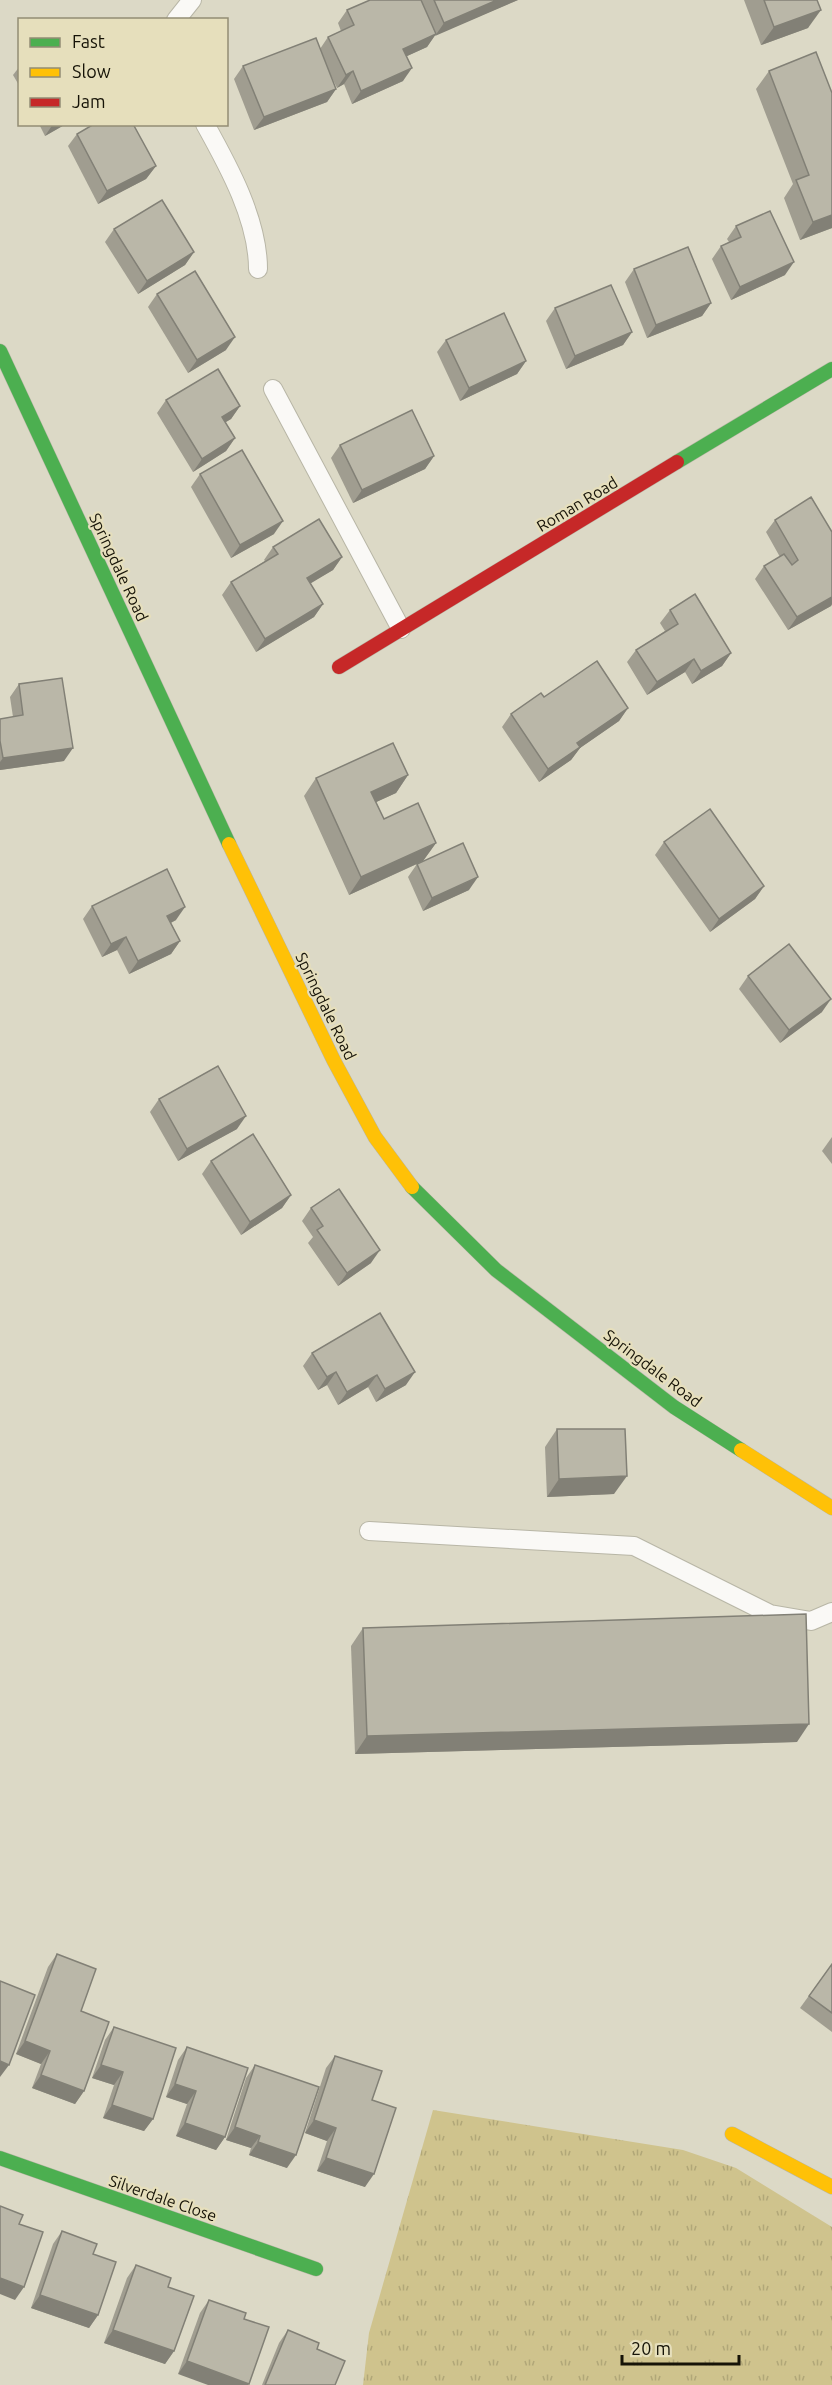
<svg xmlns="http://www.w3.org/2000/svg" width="832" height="2385" viewBox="0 0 832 2385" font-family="Ubuntu,sans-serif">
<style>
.grass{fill:url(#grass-tufts)}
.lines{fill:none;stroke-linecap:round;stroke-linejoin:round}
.lane-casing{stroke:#b8b6a6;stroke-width:20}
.fast-casing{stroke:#b8b6a6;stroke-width:15}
.slow-casing{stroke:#b8b6a6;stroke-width:15}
.jam-casing{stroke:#b8b6a6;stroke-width:15}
.lane{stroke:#faf9f6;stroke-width:18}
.fast{stroke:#4caf50;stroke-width:14}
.slow{stroke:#ffc107;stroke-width:14}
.jam{stroke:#c62828;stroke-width:14}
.wall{fill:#a09d90}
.shaded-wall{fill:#828076}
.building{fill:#bab7a8;stroke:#828076;stroke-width:1.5}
.labels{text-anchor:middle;stroke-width:4.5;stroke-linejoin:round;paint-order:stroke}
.street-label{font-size:16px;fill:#161307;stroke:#e6dfbc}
</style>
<defs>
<pattern id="grass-tufts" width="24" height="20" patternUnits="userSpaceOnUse" patternTransform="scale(1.5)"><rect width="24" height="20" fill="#cfc38d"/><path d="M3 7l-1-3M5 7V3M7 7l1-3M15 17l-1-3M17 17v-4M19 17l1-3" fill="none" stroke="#b1a778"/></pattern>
</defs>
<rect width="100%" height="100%" fill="#dcd9c6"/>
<path class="grass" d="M 433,2110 L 683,2150 L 736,2168 L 832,2227 L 832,2385 L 363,2385 L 369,2333 Z"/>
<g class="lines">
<defs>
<g id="lane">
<path d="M 176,20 L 192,0"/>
<path d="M 205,124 C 229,167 258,220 258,269"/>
<path d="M 273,389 L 401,629"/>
<path d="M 369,1531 L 634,1546 L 770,1614 L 811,1621 L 832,1612"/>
</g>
<g id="fast">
<path d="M 0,351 L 229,844"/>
<path d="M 677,462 L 832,369"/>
<path d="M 412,1187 L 496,1270 L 674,1407 L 741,1450"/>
<path d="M 0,2158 L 316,2269"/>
</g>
<g id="slow">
<path d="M 229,844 L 334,1061 L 375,1137 L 412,1187"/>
<path d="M 741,1450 L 832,1508"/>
<path d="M 732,2134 L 832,2187"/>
</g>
<path id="jam" d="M 339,667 L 677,462"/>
</defs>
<use href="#lane" class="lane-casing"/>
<use href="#fast" class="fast-casing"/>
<use href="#slow" class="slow-casing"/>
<use href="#jam" class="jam-casing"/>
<use href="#lane" class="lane"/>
<use href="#fast" class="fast"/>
<use href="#slow" class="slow"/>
<use href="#jam" class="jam"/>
</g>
<g class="wall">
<path d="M 370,0 L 518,0 L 435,35 L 427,47 L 407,56 L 403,81 L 352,104 L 344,84 L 337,88 L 329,72 L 336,89 L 327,102 L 254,130 L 234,79 L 243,66 L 320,49 L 328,37 L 341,31 L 338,23 L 347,10 Z"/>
<path d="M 744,0 L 817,0 L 808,28 L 761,45 Z"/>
<path d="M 20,66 L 20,87 L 13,75 Z"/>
<path d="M 769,71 L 832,228 L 800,240 L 784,198 L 793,184 L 756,89 Z"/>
<path d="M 39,124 L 66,124 L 45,136 Z"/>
<path d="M 77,134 L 156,166 L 146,179 L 98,204 L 68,146 Z"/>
<path d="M 736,226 L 785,275 L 731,300 L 712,259 L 721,246 L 729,242 L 727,239 Z"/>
<path d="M 114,229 L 194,252 L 185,265 L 138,294 L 105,242 Z"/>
<path d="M 634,269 L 711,303 L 702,316 L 647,338 L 625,282 Z"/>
<path d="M 157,294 L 226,350 L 188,373 L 148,307 Z"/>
<path d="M 555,308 L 632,332 L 623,345 L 566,369 L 546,321 Z"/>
<path d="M 446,340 L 526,361 L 517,374 L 460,401 L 437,352 Z"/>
<path d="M 166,400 L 240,406 L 231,419 L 225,422 L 235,438 L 226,451 L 193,472 L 157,413 Z"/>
<path d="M 340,445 L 434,456 L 425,469 L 353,503 L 331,458 Z"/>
<path d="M 200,474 L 274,534 L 231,558 L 191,487 Z"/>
<path d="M 775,520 L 832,532 L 832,604 L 831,606 L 788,630 L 755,579 L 764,566 L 780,557 L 766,532 Z"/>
<path d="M 273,547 L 342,557 L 333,570 L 310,583 L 323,604 L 314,617 L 256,652 L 222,595 L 231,582 L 265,561 L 264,560 Z"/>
<path d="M 670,610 L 731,653 L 722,666 L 692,684 L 685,672 L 647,695 L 627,662 L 636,650 L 665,631 L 660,623 Z"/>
<path d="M 19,684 L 64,761 L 0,770 L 0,719 L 13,717 L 10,697 Z"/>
<path d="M 544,697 L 628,708 L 619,721 L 580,748 L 571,760 L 539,782 L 502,727 L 511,714 Z"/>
<path d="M 408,775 L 396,793 L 376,802 L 384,819 L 436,843 L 423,861 L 469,890 L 423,911 L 408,877 L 417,864 L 349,895 L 304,796 L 316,778 Z"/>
<path d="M 664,842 L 764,886 L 755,899 L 710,932 L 655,855 Z"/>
<path d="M 92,906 L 176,920 L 171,923 L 180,941 L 171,954 L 129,974 L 117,950 L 102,957 L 83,919 Z"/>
<path d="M 748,976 L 822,1012 L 780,1043 L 739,989 Z"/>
<path d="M 159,1099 L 237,1129 L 178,1161 L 150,1112 Z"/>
<path d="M 832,1137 L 832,1164 L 822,1151 Z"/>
<path d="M 211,1161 L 291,1195 L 282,1208 L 241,1235 L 202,1174 Z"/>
<path d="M 311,1208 L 371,1263 L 338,1286 L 308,1243 L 313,1237 L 302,1221 Z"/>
<path d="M 312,1353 L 406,1385 L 376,1402 L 368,1387 L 338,1405 L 327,1385 L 318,1390 L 303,1366 Z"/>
<path d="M 557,1429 L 614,1494 L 547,1497 L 545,1447 Z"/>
<path d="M 363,1628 L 797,1742 L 355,1754 L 351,1646 Z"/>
<path d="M 57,1954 L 81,2011 L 84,2091 L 75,2104 L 32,2088 L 41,2064 L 16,2054 L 48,1967 Z"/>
<path d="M 832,1964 L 832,2032 L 800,2008 Z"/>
<path d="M 114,2027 L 153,2119 L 144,2131 L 103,2118 L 114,2085 L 92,2078 L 105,2040 Z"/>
<path d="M 187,2047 L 225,2137 L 216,2150 L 176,2136 L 187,2104 L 166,2097 L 178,2060 Z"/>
<path d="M 335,2056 L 372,2100 L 365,2187 L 317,2171 L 327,2141 L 305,2133 L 326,2068 Z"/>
<path d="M 255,2065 L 287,2168 L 249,2155 L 251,2148 L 226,2140 L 246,2078 Z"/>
<path d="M 62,2231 L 93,2254 L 98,2315 L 89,2328 L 31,2308 L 53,2244 Z"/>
<path d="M 136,2265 L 168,2287 L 174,2351 L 165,2364 L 104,2343 L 127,2278 Z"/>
<path d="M 209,2300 L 246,2313 L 178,2374 L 200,2313 Z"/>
<path d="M 288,2330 L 317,2349 L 335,2385 L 262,2385 L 279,2343 Z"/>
</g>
<g class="shaded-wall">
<path d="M 497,0 L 518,0 L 435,36 L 444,23 Z"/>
<path d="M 821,10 L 808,28 L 761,45 L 774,27 Z"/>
<path d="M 436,34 L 427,47 L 394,62 L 403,49 Z"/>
<path d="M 412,68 L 403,81 L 352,104 L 361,91 Z"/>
<path d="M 353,71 L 344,84 L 337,88 L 346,75 Z"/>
<path d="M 336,89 L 327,102 L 254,130 L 264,117 Z"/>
<path d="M 53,124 L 66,124 L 45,136 Z"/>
<path d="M 156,166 L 146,179 L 98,204 L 107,191 Z"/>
<path d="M 832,215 L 832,228 L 800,240 L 813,222 Z"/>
<path d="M 194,252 L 185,265 L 138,294 L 147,281 Z"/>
<path d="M 794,262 L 785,275 L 731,300 L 740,287 Z"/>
<path d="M 711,303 L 702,316 L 647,338 L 656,325 Z"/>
<path d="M 632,332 L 623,345 L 566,369 L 575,356 Z"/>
<path d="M 235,337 L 226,350 L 188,373 L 197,360 Z"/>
<path d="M 526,361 L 517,374 L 460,401 L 469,388 Z"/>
<path d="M 240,406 L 231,419 L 213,430 L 222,417 Z"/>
<path d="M 235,438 L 226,451 L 193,472 L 202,459 Z"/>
<path d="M 434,456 L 425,469 L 353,503 L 362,490 Z"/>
<path d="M 283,521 L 274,534 L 231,558 L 240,545 Z"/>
<path d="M 342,557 L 333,570 L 298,591 L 307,578 Z"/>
<path d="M 832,597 L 832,604 L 831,606 L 788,630 L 797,617 Z"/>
<path d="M 323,604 L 314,617 L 256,652 L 265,639 Z"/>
<path d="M 731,653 L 722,666 L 692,684 L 701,671 Z"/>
<path d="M 694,659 L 685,672 L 647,695 L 657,682 Z"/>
<path d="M 628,708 L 619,721 L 580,748 L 571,760 L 539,782 L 548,769 L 577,743 Z"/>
<path d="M 73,748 L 64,761 L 0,770 L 0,762 L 3,758 Z"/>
<path d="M 408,775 L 396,793 L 359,810 L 371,792 Z"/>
<path d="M 436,843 L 423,861 L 349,895 L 361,877 Z"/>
<path d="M 478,877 L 469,890 L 423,911 L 432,898 Z"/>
<path d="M 764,886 L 755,899 L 710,932 L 719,919 Z"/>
<path d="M 185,907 L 176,920 L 158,929 L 167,916 Z"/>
<path d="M 126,937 L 117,950 L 102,957 L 111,944 Z"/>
<path d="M 180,941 L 171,954 L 129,974 L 138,961 Z"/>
<path d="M 831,999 L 822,1012 L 780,1043 L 789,1030 Z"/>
<path d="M 246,1116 L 237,1129 L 178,1161 L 187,1149 Z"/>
<path d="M 291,1195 L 282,1208 L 241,1235 L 250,1222 Z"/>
<path d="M 380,1250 L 371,1263 L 338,1286 L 347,1273 Z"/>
<path d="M 336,1372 L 327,1385 L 318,1390 L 327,1377 Z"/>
<path d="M 415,1372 L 406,1385 L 376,1402 L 385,1389 Z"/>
<path d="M 377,1375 L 368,1387 L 338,1405 L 347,1392 Z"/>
<path d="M 627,1476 L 614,1494 L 547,1497 L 559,1479 Z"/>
<path d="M 809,1724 L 797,1742 L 355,1754 L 367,1736 Z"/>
<path d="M 25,2041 L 50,2051 L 41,2064 L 16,2054 Z"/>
<path d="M 0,2061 L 9,2065 L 0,2077 Z"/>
<path d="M 101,2065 L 123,2072 L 114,2085 L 92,2078 Z"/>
<path d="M 41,2075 L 84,2091 L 75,2104 L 32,2088 Z"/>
<path d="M 175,2084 L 196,2091 L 187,2104 L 166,2097 Z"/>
<path d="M 112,2105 L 153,2119 L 144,2131 L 103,2118 Z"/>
<path d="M 314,2120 L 336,2128 L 327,2141 L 305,2133 Z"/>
<path d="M 185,2123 L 225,2137 L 216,2150 L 176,2136 Z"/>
<path d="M 235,2127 L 260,2136 L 251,2148 L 226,2140 Z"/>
<path d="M 258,2142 L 296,2155 L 287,2168 L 249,2155 Z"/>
<path d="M 326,2158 L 374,2174 L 365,2187 L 317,2171 Z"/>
<path d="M 0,2278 L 24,2287 L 15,2300 L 0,2294 Z"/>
<path d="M 40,2295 L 98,2315 L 89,2328 L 31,2308 Z"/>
<path d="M 113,2330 L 174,2351 L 165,2364 L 104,2343 Z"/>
<path d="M 187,2361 L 249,2384 L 248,2385 L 208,2385 L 178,2374 Z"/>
</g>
<g class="building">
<path d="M 370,0 L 421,0 L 436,34 L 403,49 L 412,68 L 361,91 L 353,71 L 346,75 L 328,37 L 354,25 L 347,10 Z"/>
<path d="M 434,0 L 497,0 L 444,23 Z"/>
<path d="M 764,0 L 817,0 L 821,10 L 774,27 Z"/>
<path d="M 316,38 L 336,89 L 264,117 L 243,66 Z"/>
<path d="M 816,52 L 832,93 L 832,215 L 813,222 L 796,180 L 809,175 L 769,71 Z"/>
<path d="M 94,124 L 133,124 L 156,166 L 107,191 L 77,134 Z"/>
<path d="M 162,200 L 194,252 L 147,281 L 114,229 Z"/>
<path d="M 770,211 L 794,262 L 740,287 L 721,246 L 741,237 L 736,226 Z"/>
<path d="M 688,247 L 711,303 L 656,325 L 634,269 Z"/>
<path d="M 195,271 L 235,337 L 197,360 L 157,294 Z"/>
<path d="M 611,285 L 632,332 L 575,356 L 555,308 Z"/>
<path d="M 504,313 L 526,361 L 469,388 L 446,340 Z"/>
<path d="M 218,369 L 240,406 L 222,417 L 235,438 L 202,459 L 166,400 Z"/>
<path d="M 412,410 L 434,456 L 362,490 L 340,445 Z"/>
<path d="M 242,450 L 283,521 L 240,545 L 200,474 Z"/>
<path d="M 811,497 L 832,532 L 832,597 L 797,617 L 764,566 L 784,554 L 792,565 L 798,560 L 775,520 Z"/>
<path d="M 319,519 L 342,557 L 307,578 L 323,604 L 265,639 L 231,582 L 278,554 L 273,547 Z"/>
<path d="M 695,594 L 731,653 L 701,671 L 694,659 L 657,682 L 636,650 L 678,624 L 670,610 Z"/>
<path d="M 597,661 L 628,708 L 577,743 L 580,747 L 548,769 L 511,714 L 541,693 L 544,697 Z"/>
<path d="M 62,678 L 73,748 L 3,758 L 0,741 L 0,719 L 23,715 L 19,684 Z"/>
<path d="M 393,743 L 408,775 L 371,792 L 384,819 L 418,803 L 436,843 L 361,877 L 316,778 Z"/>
<path d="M 710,809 L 764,886 L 719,919 L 664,842 Z"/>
<path d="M 463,843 L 478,877 L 432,898 L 417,864 Z"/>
<path d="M 167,869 L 185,907 L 167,916 L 180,941 L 138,961 L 126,937 L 111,944 L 92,906 Z"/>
<path d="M 789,944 L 831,999 L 789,1030 L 748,976 Z"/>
<path d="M 218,1066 L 246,1116 L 187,1149 L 159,1099 Z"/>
<path d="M 253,1134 L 291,1195 L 250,1222 L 211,1161 Z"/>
<path d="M 339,1189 L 380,1250 L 347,1273 L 317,1230 L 323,1226 L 311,1208 Z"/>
<path d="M 380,1313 L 415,1372 L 385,1389 L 377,1375 L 347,1392 L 336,1372 L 327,1377 L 312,1353 Z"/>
<path d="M 557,1429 L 625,1429 L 627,1476 L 559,1479 Z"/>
<path d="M 806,1614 L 809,1724 L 367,1736 L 363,1628 Z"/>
<path d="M 57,1954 L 96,1969 L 81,2011 L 109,2022 L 84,2091 L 41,2075 L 50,2051 L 25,2041 Z"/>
<path d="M 832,1964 L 832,2013 L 809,1996 Z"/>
<path d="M 0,1981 L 35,1995 L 9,2065 L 0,2061 Z"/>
<path d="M 114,2027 L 176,2048 L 153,2119 L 112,2105 L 123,2072 L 101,2065 Z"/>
<path d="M 187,2047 L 248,2068 L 225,2137 L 185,2123 L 196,2091 L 175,2084 Z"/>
<path d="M 335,2056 L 382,2071 L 372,2100 L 396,2108 L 374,2174 L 326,2158 L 336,2128 L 314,2120 Z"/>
<path d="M 255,2065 L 319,2087 L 296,2155 L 258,2142 L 260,2136 L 235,2127 Z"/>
<path d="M 0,2206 L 23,2215 L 19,2224 L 43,2232 L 24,2287 L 0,2278 Z"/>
<path d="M 62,2231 L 97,2244 L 93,2254 L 116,2262 L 98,2315 L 40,2295 Z"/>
<path d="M 136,2265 L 171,2278 L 168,2287 L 194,2296 L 174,2351 L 113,2330 Z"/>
<path d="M 209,2300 L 246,2313 L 244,2319 L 269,2327 L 249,2384 L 187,2361 Z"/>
<path d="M 288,2330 L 319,2343 L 317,2349 L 345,2361 L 335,2385 L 265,2385 Z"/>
</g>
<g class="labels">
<g class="street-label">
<text transform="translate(577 504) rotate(-31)" y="6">Roman Road</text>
<text transform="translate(119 567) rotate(65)" y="6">Springdale Road</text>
<text transform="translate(326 1006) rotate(64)" y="6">Springdale Road</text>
<text transform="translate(653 1368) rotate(37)" y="6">Springdale Road</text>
<text transform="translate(163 2198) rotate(19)" y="6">Silverdale Close</text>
</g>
</g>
<rect x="18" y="18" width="210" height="108" fill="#e6dfbc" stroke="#938d74" stroke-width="1.5"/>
<rect x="30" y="38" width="30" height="9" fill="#4caf50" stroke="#938d74" stroke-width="1.5"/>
<text x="72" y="48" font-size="18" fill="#161307">Fast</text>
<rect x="30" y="68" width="30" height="9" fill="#ffc107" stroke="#938d74" stroke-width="1.5"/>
<text x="72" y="78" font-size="18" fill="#161307">Slow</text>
<rect x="30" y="98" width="30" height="9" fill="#c62828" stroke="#938d74" stroke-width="1.5"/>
<text x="72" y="108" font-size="18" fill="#161307">Jam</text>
<path d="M622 2355v9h117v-9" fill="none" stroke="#161307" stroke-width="3"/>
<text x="631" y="2355" font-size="18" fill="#161307" stroke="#e6dfbc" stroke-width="4.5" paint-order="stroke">20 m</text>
</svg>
